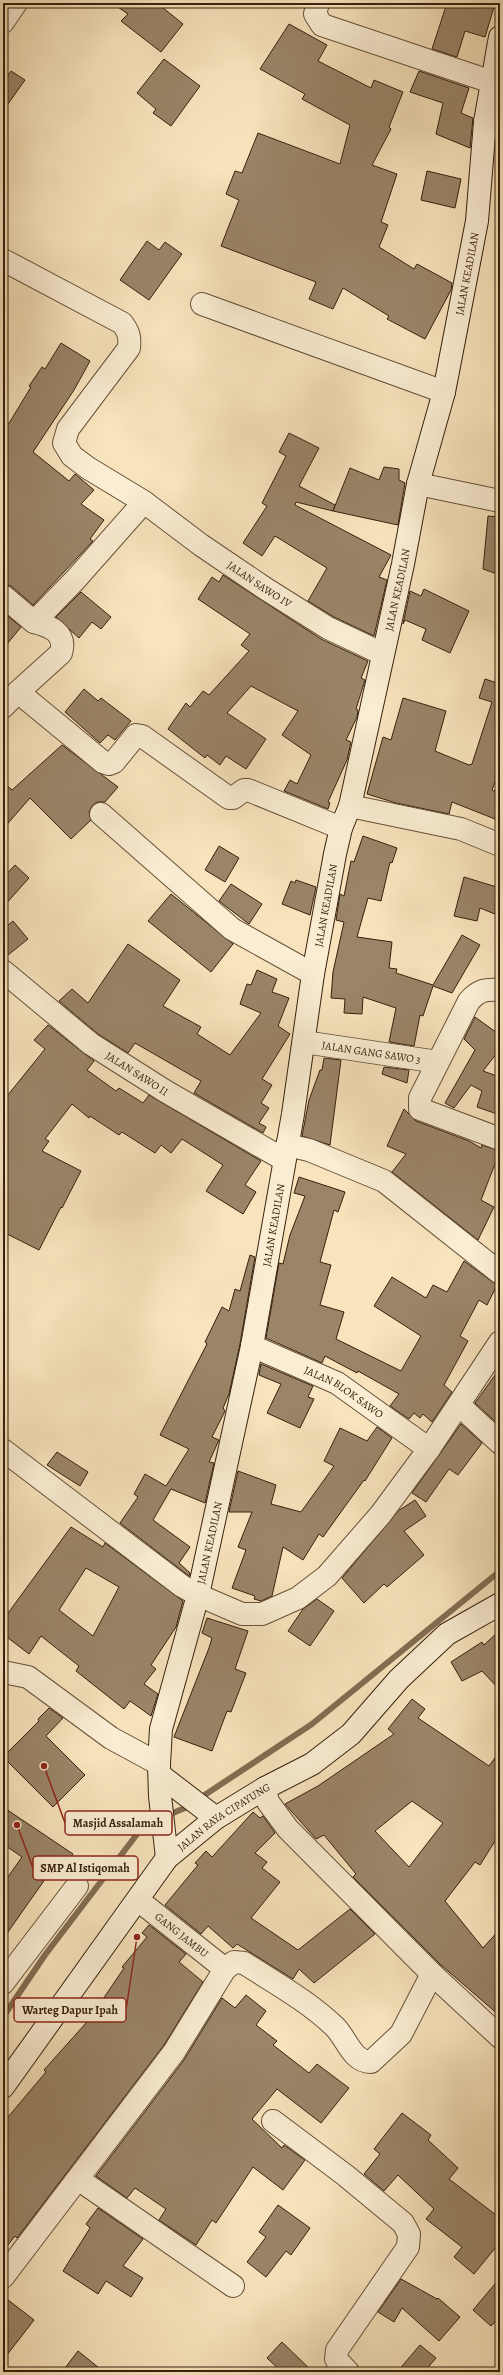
<svg xmlns="http://www.w3.org/2000/svg" width="503" height="2375" viewBox="0 0 503 2375" font-family="Alegreya,serif">
<style>
.lines{fill:none;stroke-linecap:round;stroke-linejoin:round}
.stream{stroke:#826d52;stroke-width:6}
.building{fill:#9a8568;stroke:#36200d;fill-rule:evenodd}
.street-casing{stroke:#665139;stroke-width:24}
.secondary-casing{stroke:#36200d;stroke-width:24}
.street{stroke:#faedd3;stroke-width:22}
.secondary{stroke:#faedd3;stroke-width:22}
.labels{text-anchor:middle;stroke-width:3.5;stroke-linejoin:round;paint-order:stroke}
.street-label{font-size:11px;fill:#36200d;stroke:#faedd3}
.leader{fill:none;stroke:#8f2418;stroke-width:1.5}
.callout-dot{fill:#8f2418;stroke:#faedd3;stroke-width:1.5}
.callout{fill:#faedd3;stroke:#8f2418;stroke-width:1.5}
.callout-label{font-size:12px;text-anchor:middle;font-weight:bold;fill:#36200d}
</style>
<rect width="100%" height="100%" fill="#f7e3bc"/>
<filter id="stains"><feTurbulence type="fractalNoise" baseFrequency=".005" numOctaves="4"/><feColorMatrix values="0 0 0 0 .2 0 0 0 0 .09 0 0 0 0 .02 0 0 0 .5 -.17"/></filter>
<radialGradient id="worn" r=".72"><stop offset=".6" stop-color="#630" stop-opacity="0"/><stop offset="1" stop-color="#630" stop-opacity=".3"/></radialGradient>
<g class="lines">
<path class="stream" d="M 3,2017 L 45,1955 L 144,1825 L 185,1808 L 312,1724 L 500,1571"/>
</g>
<g class="building">
<path d="M 112,3 L 157,3 L 183,24 L 161,52 L 121,21 L 128,14 Z"/>
<path d="M 447,3 L 482,3 L 494,7 L 485,37 L 465,31 L 457,57 L 432,49 Z"/>
<path d="M 289,24 L 327,45 L 318,61 L 371,88 L 374,80 L 403,92 L 389,127 L 391,129 L 372,165 L 397,174 L 381,222 L 388,225 L 379,247 L 414,269 L 417,264 L 452,283 L 451,290 L 425,339 L 387,319 L 389,316 L 343,288 L 333,309 L 309,299 L 316,282 L 221,246 L 239,200 L 226,194 L 235,171 L 242,173 L 258,133 L 340,164 L 350,125 L 302,99 L 305,94 L 260,69 Z"/>
<path d="M 164,59 L 200,86 L 171,126 L 153,113 L 156,109 L 137,93 Z"/>
<path d="M 11,71 L 25,80 L 3,111 L 3,82 Z"/>
<path d="M 419,71 L 469,88 L 461,113 L 473,118 L 470,148 L 436,134 L 443,103 L 410,92 Z"/>
<path d="M 427,171 L 461,179 L 455,208 L 421,200 Z"/>
<path d="M 147,241 L 159,250 L 165,242 L 182,254 L 149,300 L 120,280 Z"/>
<path d="M 61,343 L 90,361 L 74,390 L 33,452 L 69,481 L 75,474 L 94,490 L 81,504 L 104,520 L 90,539 L 93,541 L 33,605 L 11,586 L 3,584 L 3,433 L 31,387 L 29,386 L 42,367 L 45,369 Z"/>
<path d="M 289,433 L 319,448 L 299,486 L 335,505 L 333,511 L 296,502 L 295,505 L 391,555 L 379,577 L 387,580 L 374,636 L 334,617 L 308,601 L 327,568 L 275,536 L 262,556 L 243,543 L 267,506 L 262,503 L 286,456 L 279,452 Z"/>
<path d="M 384,467 L 399,469 L 399,480 L 405,483 L 398,525 L 333,511 L 350,468 L 379,480 Z"/>
<path d="M 488,516 L 500,517 L 500,575 L 483,569 Z"/>
<path d="M 223,575 L 321,639 L 368,661 L 361,678 L 365,680 L 356,709 L 358,710 L 357,717 L 346,740 L 351,742 L 347,760 L 328,802 L 330,803 L 328,809 L 284,791 L 290,780 L 297,784 L 311,755 L 282,735 L 298,711 L 251,686 L 227,713 L 266,739 L 246,769 L 226,756 L 220,765 L 207,755 L 205,758 L 168,729 L 186,703 L 190,707 L 203,691 L 209,695 L 249,651 L 241,645 L 250,634 L 198,599 L 212,577 L 219,582 Z"/>
<path d="M 424,589 L 469,611 L 450,653 L 422,640 L 426,629 L 405,620 L 403,624 L 410,591 L 421,596 Z"/>
<path d="M 81,592 L 111,617 L 101,629 L 92,622 L 79,638 L 56,617 Z"/>
<path d="M 3,612 L 21,627 L 3,649 Z"/>
<path d="M 485,679 L 500,684 L 500,769 L 492,790 L 500,793 L 500,804 L 495,819 L 452,802 L 449,814 L 396,803 L 367,794 L 383,737 L 391,740 L 403,698 L 446,711 L 435,751 L 469,765 L 472,764 L 492,702 L 479,698 Z"/>
<path d="M 84,689 L 98,701 L 101,698 L 131,721 L 115,740 L 108,735 L 100,743 L 65,712 Z"/>
<path d="M 62,745 L 118,787 L 105,802 L 97,802 L 92,806 L 89,812 L 91,820 L 71,839 L 30,798 L 3,829 L 3,782 L 12,790 Z"/>
<path d="M 363,836 L 397,848 L 392,863 L 390,862 L 381,901 L 368,898 L 357,937 L 392,942 L 389,968 L 397,969 L 396,973 L 433,985 L 462,935 L 480,945 L 452,993 L 433,986 L 423,1016 L 420,1015 L 414,1046 L 389,1042 L 396,1008 L 363,997 L 362,1014 L 344,1013 L 345,999 L 331,998 L 333,972 L 344,922 L 336,920 L 340,894 L 344,896 L 351,861 L 354,862 Z"/>
<path d="M 219,846 L 239,858 L 225,882 L 205,870 Z"/>
<path d="M 15,865 L 29,878 L 3,907 L 3,878 Z"/>
<path d="M 464,877 L 500,888 L 500,900 L 495,914 L 480,908 L 477,921 L 454,916 Z"/>
<path d="M 296,880 L 316,887 L 310,915 L 282,904 L 291,881 L 295,883 Z"/>
<path d="M 231,884 L 262,904 L 249,924 L 219,901 Z"/>
<path d="M 171,894 L 233,944 L 211,972 L 148,921 Z"/>
<path d="M 13,921 L 28,939 L 3,959 L 3,929 Z"/>
<path d="M 128,944 L 180,980 L 163,1006 L 201,1027 L 197,1034 L 230,1055 L 261,1013 L 240,1004 L 247,984 L 251,985 L 257,970 L 277,979 L 272,992 L 289,998 L 278,1026 L 290,1034 L 262,1079 L 272,1085 L 261,1103 L 269,1108 L 259,1123 L 266,1127 L 263,1133 L 194,1093 L 201,1081 L 135,1043 L 128,1053 L 98,1034 L 59,1001 L 72,989 L 88,1003 Z"/>
<path d="M 475,1017 L 500,1035 L 500,1049 L 483,1071 L 500,1077 L 500,1115 L 477,1107 L 482,1091 L 471,1085 L 454,1108 L 445,1103 L 475,1050 L 464,1039 Z"/>
<path d="M 48,1025 L 94,1061 L 87,1070 L 116,1091 L 119,1088 L 143,1103 L 149,1095 L 261,1161 L 245,1185 L 256,1192 L 243,1214 L 206,1191 L 223,1165 L 182,1139 L 171,1153 L 161,1145 L 155,1153 L 122,1132 L 119,1135 L 90,1116 L 89,1118 L 72,1104 L 45,1139 L 49,1141 L 42,1151 L 81,1171 L 62,1208 L 61,1207 L 39,1250 L 3,1232 L 3,1101 L 45,1049 L 34,1040 Z"/>
<path d="M 324,1058 L 341,1060 L 330,1145 L 302,1136 L 309,1100 L 320,1070 L 322,1070 Z"/>
<path d="M 384,1067 L 409,1070 L 407,1083 L 382,1074 Z"/>
<path d="M 404,1109 L 416,1121 L 469,1141 L 481,1148 L 482,1145 L 500,1151 L 481,1200 L 494,1207 L 478,1240 L 392,1172 L 406,1154 L 387,1146 Z"/>
<path d="M 299,1177 L 345,1192 L 338,1212 L 334,1210 L 320,1262 L 331,1265 L 320,1305 L 344,1312 L 336,1339 L 401,1371 L 421,1336 L 374,1306 L 392,1277 L 426,1298 L 433,1285 L 447,1292 L 464,1261 L 497,1285 L 487,1305 L 479,1300 L 460,1336 L 468,1341 L 444,1385 L 452,1392 L 432,1422 L 423,1414 L 420,1418 L 414,1413 L 409,1419 L 390,1406 L 399,1394 L 358,1371 L 357,1373 L 325,1356 L 322,1363 L 266,1338 L 279,1263 L 283,1264 L 290,1235 L 305,1196 L 294,1193 Z"/>
<path d="M 250,1255 L 255,1257 L 240,1344 L 229,1394 L 223,1408 L 225,1411 L 212,1437 L 219,1440 L 209,1462 L 214,1463 L 205,1503 L 171,1489 L 153,1520 L 190,1547 L 179,1563 L 190,1573 L 189,1576 L 120,1523 L 138,1497 L 134,1494 L 145,1474 L 166,1486 L 189,1449 L 160,1435 L 207,1344 L 205,1342 L 222,1307 L 229,1311 L 235,1289 L 240,1291 Z"/>
<path d="M 261,1364 L 313,1386 L 308,1397 L 314,1399 L 300,1428 L 267,1413 L 281,1384 L 259,1375 Z"/>
<path d="M 500,1368 L 500,1421 L 498,1424 L 475,1403 Z"/>
<path d="M 461,1424 L 482,1443 L 458,1475 L 449,1469 L 426,1502 L 412,1493 Z"/>
<path d="M 377,1427 L 392,1438 L 365,1481 L 364,1480 L 323,1537 L 319,1534 L 303,1560 L 283,1547 L 272,1596 L 261,1601 L 254,1599 L 255,1596 L 232,1588 L 246,1550 L 238,1547 L 252,1512 L 229,1512 L 238,1471 L 276,1485 L 271,1504 L 301,1512 L 334,1466 L 324,1461 L 340,1428 L 367,1441 Z"/>
<path d="M 57,1452 L 88,1472 L 80,1486 L 47,1465 Z"/>
<path d="M 415,1500 L 426,1516 L 404,1531 L 424,1555 L 387,1587 L 384,1584 L 364,1603 L 342,1578 L 398,1511 Z"/>
<path d="M 71,1527 L 103,1547 L 105,1543 L 183,1601 L 176,1627 L 151,1665 L 156,1669 L 144,1684 L 158,1694 L 151,1716 L 130,1701 L 124,1709 L 76,1671 L 79,1666 L 41,1636 L 29,1654 L 3,1634 L 3,1620 ZM 86,1568 L 119,1587 L 93,1636 L 59,1610 Z"/>
<path d="M 317,1599 L 334,1611 L 310,1646 L 288,1631 L 303,1609 Z"/>
<path d="M 207,1618 L 248,1631 L 235,1669 L 246,1673 L 231,1712 L 227,1711 L 212,1751 L 174,1737 L 209,1648 L 212,1638 L 202,1633 Z"/>
<path d="M 500,1630 L 500,1690 L 482,1671 L 462,1681 L 451,1662 L 482,1642 L 484,1645 Z"/>
<path d="M 412,1699 L 425,1709 L 418,1718 L 489,1766 L 500,1751 L 500,1833 L 480,1865 L 475,1862 L 445,1901 L 483,1948 L 500,1929 L 500,2016 L 441,1965 L 353,1877 L 356,1874 L 324,1835 L 316,1839 L 285,1804 L 318,1786 L 394,1734 L 388,1729 ZM 412,1801 L 443,1823 L 409,1867 L 375,1831 Z"/>
<path d="M 49,1708 L 63,1718 L 46,1736 L 85,1775 L 53,1807 L 3,1757 L 39,1721 L 38,1719 Z"/>
<path d="M 3,1807 L 73,1854 L 55,1880 L 48,1875 L 3,1939 L 3,1884 L 22,1857 L 3,1844 Z"/>
<path d="M 253,1812 L 260,1818 L 263,1816 L 275,1833 L 255,1853 L 267,1862 L 262,1868 L 280,1882 L 251,1918 L 298,1950 L 350,1909 L 375,1934 L 314,1983 L 299,1969 L 293,1979 L 237,1944 L 233,1948 L 208,1926 L 201,1934 L 165,1905 L 198,1865 L 195,1863 L 206,1851 L 212,1857 Z"/>
<path d="M 149,1925 L 186,1954 L 179,1962 L 203,1982 L 164,2045 L 17,2238 L 15,2236 L 3,2251 L 3,2123 L 46,2072 L 44,2070 L 103,2004 L 101,2002 L 124,1968 L 122,1967 L 147,1937 L 142,1933 Z"/>
<path d="M 246,1995 L 266,2011 L 256,2025 L 277,2041 L 273,2045 L 309,2073 L 317,2064 L 349,2088 L 321,2123 L 277,2089 L 252,2119 L 282,2148 L 284,2145 L 305,2160 L 283,2190 L 253,2167 L 216,2223 L 212,2220 L 196,2245 L 159,2220 L 166,2209 L 135,2188 L 127,2198 L 96,2176 L 184,2060 L 222,1998 L 235,2008 Z"/>
<path d="M 402,2113 L 431,2135 L 428,2140 L 458,2168 L 449,2179 L 500,2218 L 500,2242 L 474,2274 L 454,2257 L 462,2247 L 426,2219 L 434,2209 L 398,2175 L 384,2191 L 364,2174 L 380,2154 L 374,2149 Z"/>
<path d="M 278,2205 L 310,2228 L 291,2255 L 286,2251 L 266,2277 L 247,2262 L 266,2237 L 259,2232 Z"/>
<path d="M 98,2208 L 143,2239 L 123,2266 L 143,2278 L 131,2297 L 106,2281 L 98,2294 L 63,2271 L 90,2228 L 86,2224 Z"/>
<path d="M 500,2278 L 500,2316 L 491,2326 L 473,2310 Z"/>
<path d="M 401,2279 L 437,2299 L 438,2298 L 460,2317 L 439,2341 L 402,2308 L 394,2322 L 378,2312 Z"/>
<path d="M 3,2296 L 34,2320 L 3,2360 Z"/>
<path d="M 282,2342 L 313,2372 L 282,2372 L 267,2358 Z"/>
<path d="M 420,2345 L 436,2358 L 424,2372 L 397,2372 Z"/>
<path d="M 78,2351 L 104,2372 L 62,2372 Z"/>
</g>
<g class="lines">
<defs>
<g id="street">
<path d="M 318,3 L 315,14 L 322,25 L 492,82"/>
<path d="M 3,22 L 16,3"/>
<path d="M 485,122 L 500,129"/>
<path id="s1" d="M 3,260 L 122,323 C 129,332 130,337 129,348 L 68,429 L 64,443 L 72,456 L 88,468 L 144,502 L 201,545 L 266,589 L 328,628 L 383,654"/>
<path d="M 202,304 L 444,392"/>
<path d="M 418,484 L 500,501"/>
<path d="M 144,502 L 75,580 L 34,622 C 50,626 67,633 61,653 L 18,692 L 103,762 L 109,764 L 114,762 L 136,735 L 142,736 L 229,798 L 233,798 L 244,790 L 248,790 L 341,828"/>
<path d="M 3,596 L 34,622"/>
<path d="M 3,707 L 18,692"/>
<path d="M 350,806 L 461,829 L 500,845"/>
<path d="M 101,814 L 232,929 L 313,974"/>
<path id="s2" d="M 3,971 L 91,1044 L 165,1091 L 283,1159"/>
<path d="M 500,990 C 485,989 479,990 469,1001 L 420,1098 L 420,1109 L 500,1139"/>
<path id="s3" d="M 304,1042 L 438,1062"/>
<path d="M 287,1145 L 309,1150 L 384,1181 L 500,1273"/>
<path id="s4" d="M 252,1346 L 337,1383 L 429,1449"/>
<path d="M 459,1405 L 500,1443"/>
<path d="M 3,1450 L 182,1586 L 198,1595 L 242,1614 L 262,1614 L 298,1598 L 327,1576 L 381,1514 L 429,1449 L 500,1342"/>
<path d="M 3,1672 L 28,1677 L 111,1738 L 159,1764"/>
<path d="M 265,1788 L 268,1802 L 288,1829 L 432,1974 L 500,2037"/>
<path id="s5" d="M 138,1900 L 225,1969"/>
<path d="M 3,1983 L 77,1886"/>
<path d="M 273,2121 L 345,2175 L 403,2223 L 409,2234 L 408,2247 L 337,2350 L 336,2359 L 348,2372"/>
<path d="M 78,2179 L 233,2286"/>
<path d="M 3,2277 L 174,2052 L 225,1969 L 234,1962 L 244,1963 C 275,1983 308,2001 335,2027 C 347,2039 352,2062 371,2062 L 401,2034 L 432,1974"/>
</g>
<g id="secondary">
<path d="M 160,1775 L 216,1818"/>
<path id="s6" d="M 167,1858 L 160,1796 L 159,1764 L 161,1729 L 198,1595 L 252,1346 L 293,1114 L 313,974 L 335,854 L 341,828 L 350,806 L 403,564 L 418,484 L 444,392 L 477,221 L 485,122 L 500,37"/>
<path id="s7" d="M 3,2087 L 167,1858 L 216,1818 L 265,1788 L 312,1764 L 351,1734 L 399,1679 L 447,1634 L 500,1604"/>
</g>
</defs>
<use href="#street" class="street-casing"/>
<use href="#secondary" class="secondary-casing"/>
<use href="#street" class="street"/>
<use href="#secondary" class="secondary"/>
</g>
<g class="labels">
<g class="street-label">
<text dy="4" stroke="none"><textPath href="#s6" startOffset="1618">JALAN KEADILAN</textPath></text>
<text dy="4" stroke="none"><textPath href="#s1" startOffset="520">JALAN SAWO IV</textPath></text>
<text dy="4" stroke="none"><textPath href="#s6" startOffset="1294">JALAN KEADILAN</textPath></text>
<text dy="4" stroke="none"><textPath href="#s6" startOffset="970">JALAN KEADILAN</textPath></text>
<text dy="4" stroke="none"><textPath href="#s3" startOffset="68">JALAN GANG SAWO 3</textPath></text>
<text dy="4" stroke="none"><textPath href="#s2" startOffset="169">JALAN SAWO II</textPath></text>
<text dy="4" stroke="none"><textPath href="#s6" startOffset="646">JALAN KEADILAN</textPath></text>
<text dy="4" stroke="none"><textPath href="#s4" startOffset="103">JALAN BLOK SAWO</textPath></text>
<text dy="4" stroke="none"><textPath href="#s6" startOffset="322">JALAN KEADILAN</textPath></text>
<text dy="4" stroke="none"><textPath href="#s7" startOffset="352">JALAN RAYA CIPAYUNG</textPath></text>
<text dy="4" stroke="none"><textPath href="#s5" startOffset="56">GANG JAMBU</textPath></text>
</g>
</g>
<path class="leader" d="M44 1766L65 1823M17 1825L33 1868M137 1937L126 2010"/>
<g class="callout-dot">
<circle cx="44" cy="1766" r="4"/>
<circle cx="17" cy="1825" r="4"/>
<circle cx="137" cy="1937" r="4"/>
</g>
<g class="callout">
<rect x="65" y="1811" width="107" height="24" rx="4"/>
<rect x="33" y="1856" width="105" height="24" rx="4"/>
<rect x="14" y="1998" width="112" height="24" rx="4"/>
</g>
<g class="callout-label">
<text x="118" y="1827">Masjid Assalamah</text>
<text x="85" y="1872">SMP Al Istiqomah</text>
<text x="70" y="2014">Warteg Dapur Ipah</text>
</g>
<rect width="503" height="2375" fill="none" stroke="#f7e3bc" stroke-width="16"/>
<rect x="4" y="4" width="495" height="2367" fill="none" stroke="#36200d" stroke-width="2"/>
<rect x="8" y="8" width="487" height="2359" fill="none" stroke="#36200d"/>
<rect width="100%" height="100%" filter="url(#stains)"/>
<rect width="100%" height="100%" fill="url(#worn)"/>
</svg>
